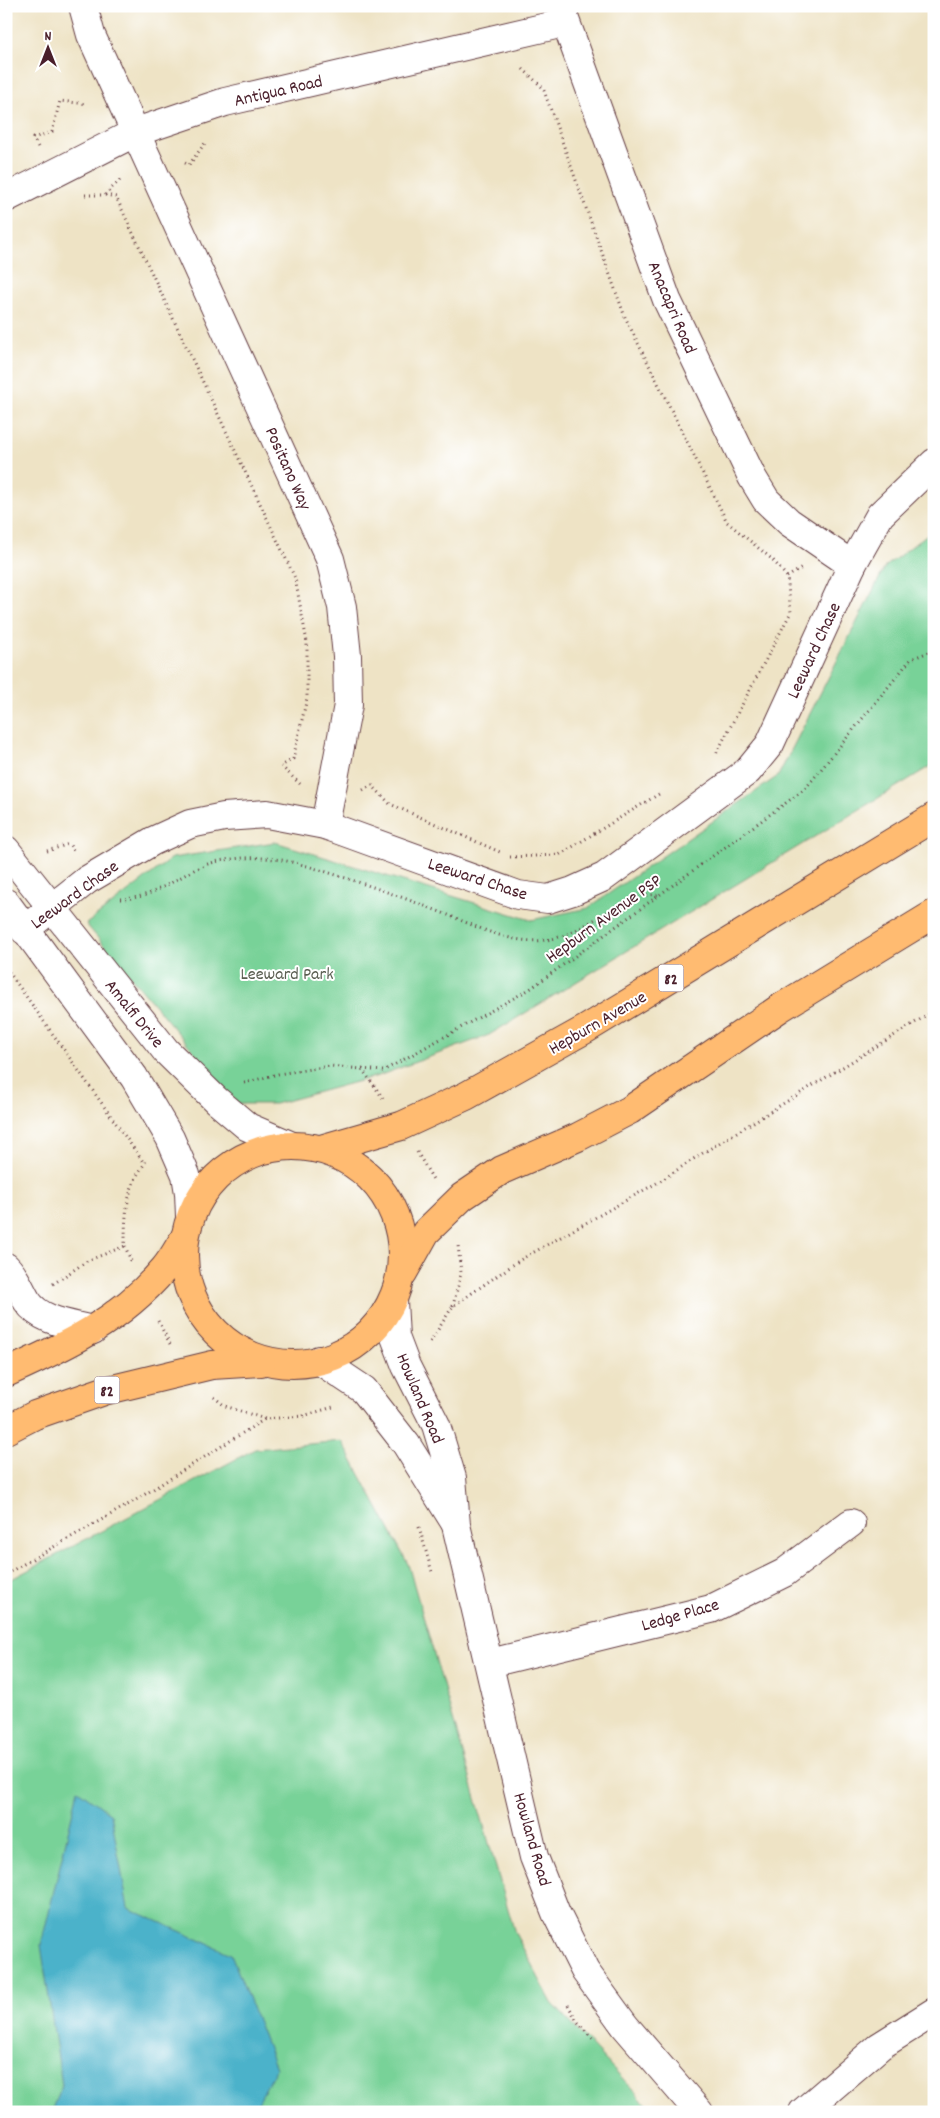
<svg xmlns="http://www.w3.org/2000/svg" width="940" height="2118" viewBox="0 0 940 2118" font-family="Dekko,sans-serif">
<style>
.green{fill:#78d298;stroke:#617862}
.water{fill:#4cb2ca;stroke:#4b687a}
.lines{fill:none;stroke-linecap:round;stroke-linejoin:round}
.minor-casing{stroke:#633c42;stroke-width:30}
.major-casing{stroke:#633c42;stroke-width:30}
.path{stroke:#633c42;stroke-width:3;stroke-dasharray:1 4;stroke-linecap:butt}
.minor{stroke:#fff;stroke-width:28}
.major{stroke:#ffbb71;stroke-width:28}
.labels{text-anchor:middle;stroke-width:4;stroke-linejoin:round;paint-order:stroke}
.shield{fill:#fff;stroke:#80626b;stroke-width:1}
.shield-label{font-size:16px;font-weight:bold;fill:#4a1f2b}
.street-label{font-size:18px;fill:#4a1f2b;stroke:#fff}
.park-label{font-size:18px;fill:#5a5e51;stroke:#fff}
</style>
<rect width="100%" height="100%" fill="#fff"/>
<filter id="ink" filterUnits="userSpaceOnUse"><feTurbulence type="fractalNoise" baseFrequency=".02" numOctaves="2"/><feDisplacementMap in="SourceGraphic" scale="10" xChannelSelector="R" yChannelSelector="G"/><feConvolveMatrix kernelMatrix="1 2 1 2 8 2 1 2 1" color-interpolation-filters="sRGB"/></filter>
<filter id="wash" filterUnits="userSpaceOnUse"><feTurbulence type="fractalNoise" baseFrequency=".0096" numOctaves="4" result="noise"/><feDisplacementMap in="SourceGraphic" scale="20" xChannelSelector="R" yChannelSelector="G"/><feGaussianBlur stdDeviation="1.12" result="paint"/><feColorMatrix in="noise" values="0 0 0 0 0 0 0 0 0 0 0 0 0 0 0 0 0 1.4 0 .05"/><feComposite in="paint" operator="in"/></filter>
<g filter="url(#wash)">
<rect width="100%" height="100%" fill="#eee3c5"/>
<g class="green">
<path d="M 934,529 L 934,764 L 489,1035 L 378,1076 L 275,1104 L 238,1104 L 86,924 L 172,858 L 275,842 L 531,920 L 588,908 L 778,776 L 885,567 Z"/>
<path d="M 342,1441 L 408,1564 L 515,1933 L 552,2003 L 654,2112 L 6,2112 L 6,1582 L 255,1449 Z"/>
</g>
<path class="water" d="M 78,1790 L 111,1814 L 128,1908 L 231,1954 L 276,2068 L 253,2112 L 52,2112 L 62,2085 L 41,1945 Z"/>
</g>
<g filter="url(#ink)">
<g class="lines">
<defs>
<g id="minor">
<path d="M 83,6 L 91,35 L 330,559 L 342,607 L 347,656 L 348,705 L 325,825"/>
<path d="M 560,6 L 667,300 L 752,477 L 766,500 L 789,522 L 852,565"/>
<path d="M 6,198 L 136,132 L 225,102 L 564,23"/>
<path d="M 6,850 L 166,1051 L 216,1100 L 248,1127 L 290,1145"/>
<path d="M 6,903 L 134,1077 L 170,1138 L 186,1175 L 189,1193 L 190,1216"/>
<path d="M 24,930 L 87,880 L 153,841 L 190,824 L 224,817 L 267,814 L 325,825 L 518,895 L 548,899 L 573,891 L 604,877 L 748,771 L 770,744 L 852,565 L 880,515 L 934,463"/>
<path d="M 6,1267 C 16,1277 20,1289 27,1301 C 41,1322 70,1324 93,1330"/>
<path d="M 393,1301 L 395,1337 L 406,1366 L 436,1425 L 452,1478 L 456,1525 L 534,1857 L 556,1913 L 585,1971 L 625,2026 L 699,2112"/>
<path d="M 319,1360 L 364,1390 L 406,1444 L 454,1521"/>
<path d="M 490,1663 L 711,1609 L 784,1573 L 851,1523"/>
<path d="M 803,2112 L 880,2046 L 934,2012"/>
</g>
<g id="major">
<circle cx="293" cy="1255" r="109"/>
<path d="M 321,1149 L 401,1126 L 466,1096 L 586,1029 L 934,817"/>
<path d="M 403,1273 L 426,1232 L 462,1197 L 502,1170 L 578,1137 L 630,1110 L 780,1008 L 934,914"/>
<path d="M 6,1373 C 66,1346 120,1321 164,1269 C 172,1260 178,1248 185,1237"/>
<path d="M 6,1430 L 35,1415 L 104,1391 L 212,1365 L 261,1362"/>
</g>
</defs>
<use href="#minor" class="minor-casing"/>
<use href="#major" class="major-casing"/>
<g class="path">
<path d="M 523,69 L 543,88 L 625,317 L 727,522 L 773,560 L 787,577 L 791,612 L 716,754"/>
<path d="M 38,147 L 33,138 L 52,132 L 60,101 L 87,104"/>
<path d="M 185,163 L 189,165 L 205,143"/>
<path d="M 85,195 L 105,195 L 122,178"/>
<path d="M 105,195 L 116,197 L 295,578 L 307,642 L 307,698 L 293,759 L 281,766 L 300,784"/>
<path d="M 787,577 L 802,568"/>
<path d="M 363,790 L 372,785 L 390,804 L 500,852"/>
<path d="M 6,811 L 12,818"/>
<path d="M 47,851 L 69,844 L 74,851"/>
<path d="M 510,857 L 559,855 L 659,794"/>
<path d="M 120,899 C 152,899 172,880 200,867 C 218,859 243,857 263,858 C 287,859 311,867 333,874 C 372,886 410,900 448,915 C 478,927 512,945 546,940 C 568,937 588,923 608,912"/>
<path d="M 624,904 L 640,895 L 659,895"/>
<path d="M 6,968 L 144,1163"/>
<path d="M 362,1069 L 383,1098"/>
<path d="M 244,1083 L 278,1074 L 330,1066 L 383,1071 L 530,989 L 805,789 L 911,659 L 934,650"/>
<path d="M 417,1152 L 434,1181"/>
<path d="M 125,1246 L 131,1261"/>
<path d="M 53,1284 L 87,1261 L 125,1246 C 125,1214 126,1187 146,1162"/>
<path d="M 453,1306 L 461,1273 L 458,1245"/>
<path d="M 158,1321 L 170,1344"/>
<path d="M 430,1342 L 453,1306 L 520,1260 L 662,1180 L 698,1156 L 934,1011"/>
<path d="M 214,1397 L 225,1406 L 265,1419"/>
<path d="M 419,1527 L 432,1572"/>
<path d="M 6,1574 L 131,1503 L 265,1419 L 303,1416 L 333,1407"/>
<path d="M 568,2005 L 577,2021 L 594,2040"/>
</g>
<use href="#minor" class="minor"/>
<use href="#major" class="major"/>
</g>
</g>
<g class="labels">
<g class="shield">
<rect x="658.5" y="964.5" width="25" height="27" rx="4"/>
<rect x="94.5" y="1376.5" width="25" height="27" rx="4"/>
</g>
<g class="shield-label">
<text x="671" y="984">82</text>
<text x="107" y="1396">82</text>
</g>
<g class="street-label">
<text transform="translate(278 90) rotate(-13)" y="6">Antigua Road</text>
<text transform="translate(673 307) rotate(67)" y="6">Anacapri Road</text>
<text transform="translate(289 468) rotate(66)" y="6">Positano Way</text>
<text transform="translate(813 650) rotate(-65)" y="6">Leeward Chase</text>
<text transform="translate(478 878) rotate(18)" y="6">Leeward Chase</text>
<text transform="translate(74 894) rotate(-36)" y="6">Leeward Chase</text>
<text transform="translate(603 918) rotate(-36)" y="6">Hepburn Avenue PSP</text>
<text transform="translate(135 1013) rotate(51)" y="6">Amalfi Drive</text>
<text transform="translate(597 1022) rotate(-30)" y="6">Hepburn Avenue</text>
<text transform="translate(421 1398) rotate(67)" y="6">Howland Road</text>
<text transform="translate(680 1614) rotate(-16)" y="6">Ledge Place</text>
<text transform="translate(533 1839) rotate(74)" y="6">Howland Road</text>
</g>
<g class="park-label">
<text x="287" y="979">Leeward Park</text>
</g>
</g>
<rect width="940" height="2118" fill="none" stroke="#fff" stroke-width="25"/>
<g transform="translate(48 48)" stroke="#ffffff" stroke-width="4" paint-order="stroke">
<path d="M0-4L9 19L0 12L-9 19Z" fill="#4a1f2b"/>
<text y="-8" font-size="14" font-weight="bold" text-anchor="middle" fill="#4a1f2b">N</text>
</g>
</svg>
